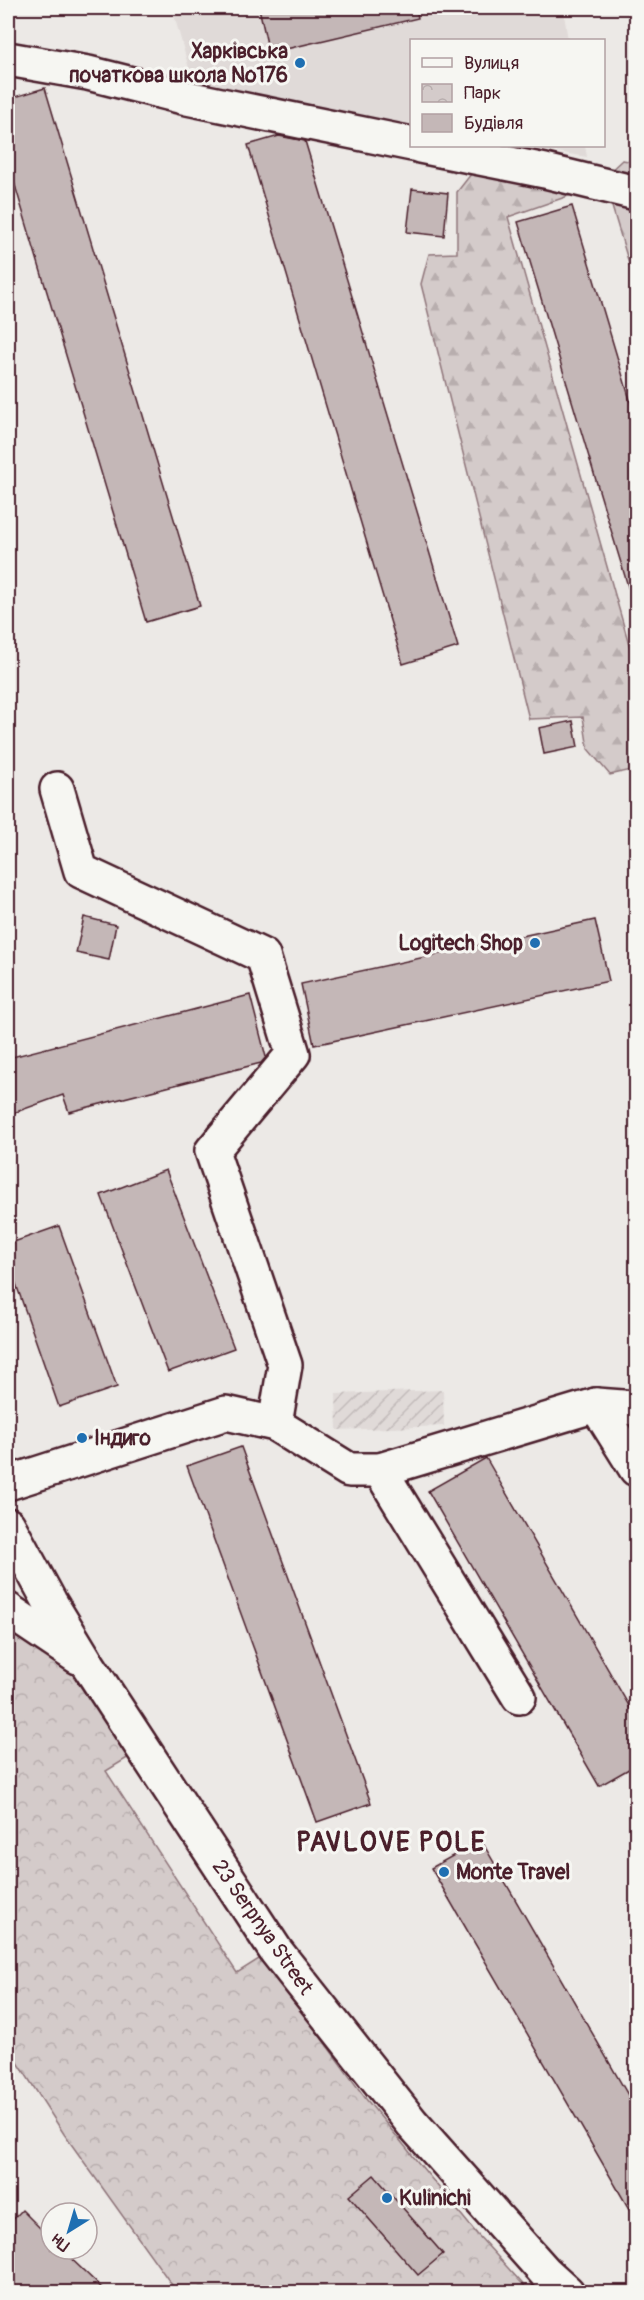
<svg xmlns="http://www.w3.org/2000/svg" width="644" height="2300" viewBox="0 0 644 2300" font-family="Pangolin,sans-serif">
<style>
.built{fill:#e0dad8}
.industrial{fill:url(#industrial-furrows)}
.forest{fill:url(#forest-firs);stroke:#8f757a;stroke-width:1.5}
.park{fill:url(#park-crowns);stroke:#8f757a;stroke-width:1.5}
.building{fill:#c4b7b7;stroke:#4a1f2b;stroke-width:1.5}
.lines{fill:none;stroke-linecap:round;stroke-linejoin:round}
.minor-casing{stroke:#4a1f2b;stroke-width:38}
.minor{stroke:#f6f6f2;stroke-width:33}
.poi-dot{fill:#1f6fb2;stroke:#f6f6f2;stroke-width:2}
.labels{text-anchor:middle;stroke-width:6;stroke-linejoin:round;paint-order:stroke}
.poi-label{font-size:21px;font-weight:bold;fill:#4a1f2b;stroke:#f6f6f2;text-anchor:start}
.street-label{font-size:21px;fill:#4a1f2b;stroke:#f6f6f2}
.district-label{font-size:27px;font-weight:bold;letter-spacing:1.5px;fill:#4a1f2b;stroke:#f6f6f2}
</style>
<defs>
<pattern id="industrial-furrows" width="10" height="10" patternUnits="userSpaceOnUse" patternTransform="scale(1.5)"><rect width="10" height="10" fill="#e0dad8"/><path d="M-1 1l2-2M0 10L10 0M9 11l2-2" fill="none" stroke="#c2bbba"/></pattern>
<pattern id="forest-firs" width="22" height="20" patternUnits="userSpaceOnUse" patternTransform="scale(1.5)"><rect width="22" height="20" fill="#d4cbca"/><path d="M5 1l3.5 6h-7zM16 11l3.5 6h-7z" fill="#b8aeae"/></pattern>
<pattern id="park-crowns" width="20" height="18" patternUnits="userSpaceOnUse" patternTransform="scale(1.5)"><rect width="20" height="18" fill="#d4cbca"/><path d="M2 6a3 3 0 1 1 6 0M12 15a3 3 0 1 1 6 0" fill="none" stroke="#b8aeae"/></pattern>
</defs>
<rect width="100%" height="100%" fill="#ece9e6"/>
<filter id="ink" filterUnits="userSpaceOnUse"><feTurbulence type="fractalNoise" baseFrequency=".0167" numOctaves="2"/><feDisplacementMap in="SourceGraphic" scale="12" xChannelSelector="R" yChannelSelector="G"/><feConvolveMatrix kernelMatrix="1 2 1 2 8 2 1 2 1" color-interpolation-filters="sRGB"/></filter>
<g filter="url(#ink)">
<g class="built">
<path d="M 172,8 L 563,8 L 568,40 L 412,40 L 411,126 L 194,86 Z"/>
<path d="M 521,146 L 585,146 L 587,157 Z"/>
</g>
<path class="industrial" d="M 443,1390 L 444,1426 L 337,1430 L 336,1394 Z"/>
<g class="forest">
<path d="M 622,160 L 636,162 L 636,287 L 608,193 L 606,175 Z"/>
<path d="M 471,174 L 577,193 L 508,217 L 636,669 L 636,769 L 610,775 L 588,749 L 583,717 L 529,719 L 421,284 L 429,254 L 457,253 L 457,192 Z"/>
</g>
<path class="park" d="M 8,1632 L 30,1644 L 73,1675 L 129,1757 L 106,1771 L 237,1973 L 262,1957 L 366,2099 L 477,2234 L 530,2292 L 177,2292 L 64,2134 L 8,2047 Z"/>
<g class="building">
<path d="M 259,8 L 416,8 L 418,18 L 269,53 Z"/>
<path d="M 45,88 L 200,606 L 146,622 L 8,162 L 8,99 Z"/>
<path d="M 279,136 L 305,141 L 458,647 L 403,664 L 248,145 Z"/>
<path d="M 412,189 L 448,193 L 444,236 L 407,232 Z"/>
<path d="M 572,206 L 636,420 L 636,592 L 630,593 L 518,222 Z"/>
<path d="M 573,721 L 578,747 L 544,754 L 539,728 Z"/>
<path d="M 84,917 L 116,925 L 109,960 L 76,953 Z"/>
<path d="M 595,920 L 609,981 L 314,1045 L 301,984 Z"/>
<path d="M 250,995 L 266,1057 L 261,1063 L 69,1112 L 63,1095 L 8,1115 L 8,1058 Z"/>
<path d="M 166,1170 L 234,1348 L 168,1372 L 101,1195 Z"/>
<path d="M 59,1226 L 117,1387 L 59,1407 L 8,1261 L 8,1244 Z"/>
<path d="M 241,1447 L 371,1803 L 317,1822 L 187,1466 Z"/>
<path d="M 486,1458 L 636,1718 L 636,1765 L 599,1786 L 428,1491 Z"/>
<path d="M 481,1840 L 636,2109 L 636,2221 L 431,1868 Z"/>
<path d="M 374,2175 L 443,2254 L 418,2275 L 349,2196 Z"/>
<path d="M 22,2210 L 51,2239 L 51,2249 L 61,2249 L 106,2292 L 8,2292 L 8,2225 Z"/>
</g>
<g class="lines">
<defs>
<g id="minor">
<path d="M 8,59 L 88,73 L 187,98 L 412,144"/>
<path d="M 420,146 L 545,171 L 636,193"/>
<path d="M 57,789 L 81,871 L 263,956 L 293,1054 L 212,1151 L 285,1365 L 275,1424"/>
<path d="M 596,1405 L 636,1469"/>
<path d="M 380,1470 L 519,1697"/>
<path d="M 8,1483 L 226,1413 L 275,1424 L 349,1470 L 380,1470 L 596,1405 L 636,1408"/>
<path d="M 8,1525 L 50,1602 L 87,1663 L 276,1951 L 412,2123 L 545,2272 L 567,2292"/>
<path d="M 8,1610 L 78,1657"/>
</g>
</defs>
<use href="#minor" class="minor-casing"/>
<use href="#minor" class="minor"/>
</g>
</g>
<g class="poi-dot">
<circle cx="300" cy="63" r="6"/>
<circle cx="535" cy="943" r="6"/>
<circle cx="82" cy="1438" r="6"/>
<circle cx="444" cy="1872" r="6"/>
<circle cx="387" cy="2198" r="6"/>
</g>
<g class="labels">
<g class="poi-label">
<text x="288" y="58" text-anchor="end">Харківська<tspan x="288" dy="24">початкова школа №176</tspan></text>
<text x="523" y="950" text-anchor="end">Logitech Shop</text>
<text x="94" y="1445">Індиго</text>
<text x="456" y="1879">Monte Travel</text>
<text x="399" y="2205">Kulinichi</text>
</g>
<g class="street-label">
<text transform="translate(263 1927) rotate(55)" y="7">23 Serpnya Street</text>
</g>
<g class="district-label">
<text x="391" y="1851">PAVLOVE POLE</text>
</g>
</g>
<rect width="644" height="2300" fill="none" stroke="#f6f6f2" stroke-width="30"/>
<rect x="15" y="15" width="614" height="2270" fill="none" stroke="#4a1f2b" stroke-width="2" filter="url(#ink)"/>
<rect x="410" y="39" width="195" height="108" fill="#f6f6f2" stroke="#b1a0a2" stroke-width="1.5"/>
<rect x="422" y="58" width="30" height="9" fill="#f6f6f2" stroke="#b1a0a2" stroke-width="1.5"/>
<text x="464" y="69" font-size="18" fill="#4a1f2b">Вулиця</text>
<rect x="422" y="84" width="30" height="18" fill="url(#park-crowns)" stroke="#b1a0a2" stroke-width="1.5"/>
<text x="464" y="99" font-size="18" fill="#4a1f2b">Парк</text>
<rect x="422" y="114" width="30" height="18" fill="#c4b7b7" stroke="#b1a0a2" stroke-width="1.5"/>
<text x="464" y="129" font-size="18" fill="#4a1f2b">Будівля</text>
<g transform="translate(69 2231) rotate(217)"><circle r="28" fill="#f6f6f2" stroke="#b1a0a2" stroke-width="1.5"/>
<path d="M0-4.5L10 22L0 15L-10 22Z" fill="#1f6fb2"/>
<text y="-9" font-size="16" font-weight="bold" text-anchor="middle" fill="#4a1f2b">Пн</text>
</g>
</svg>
